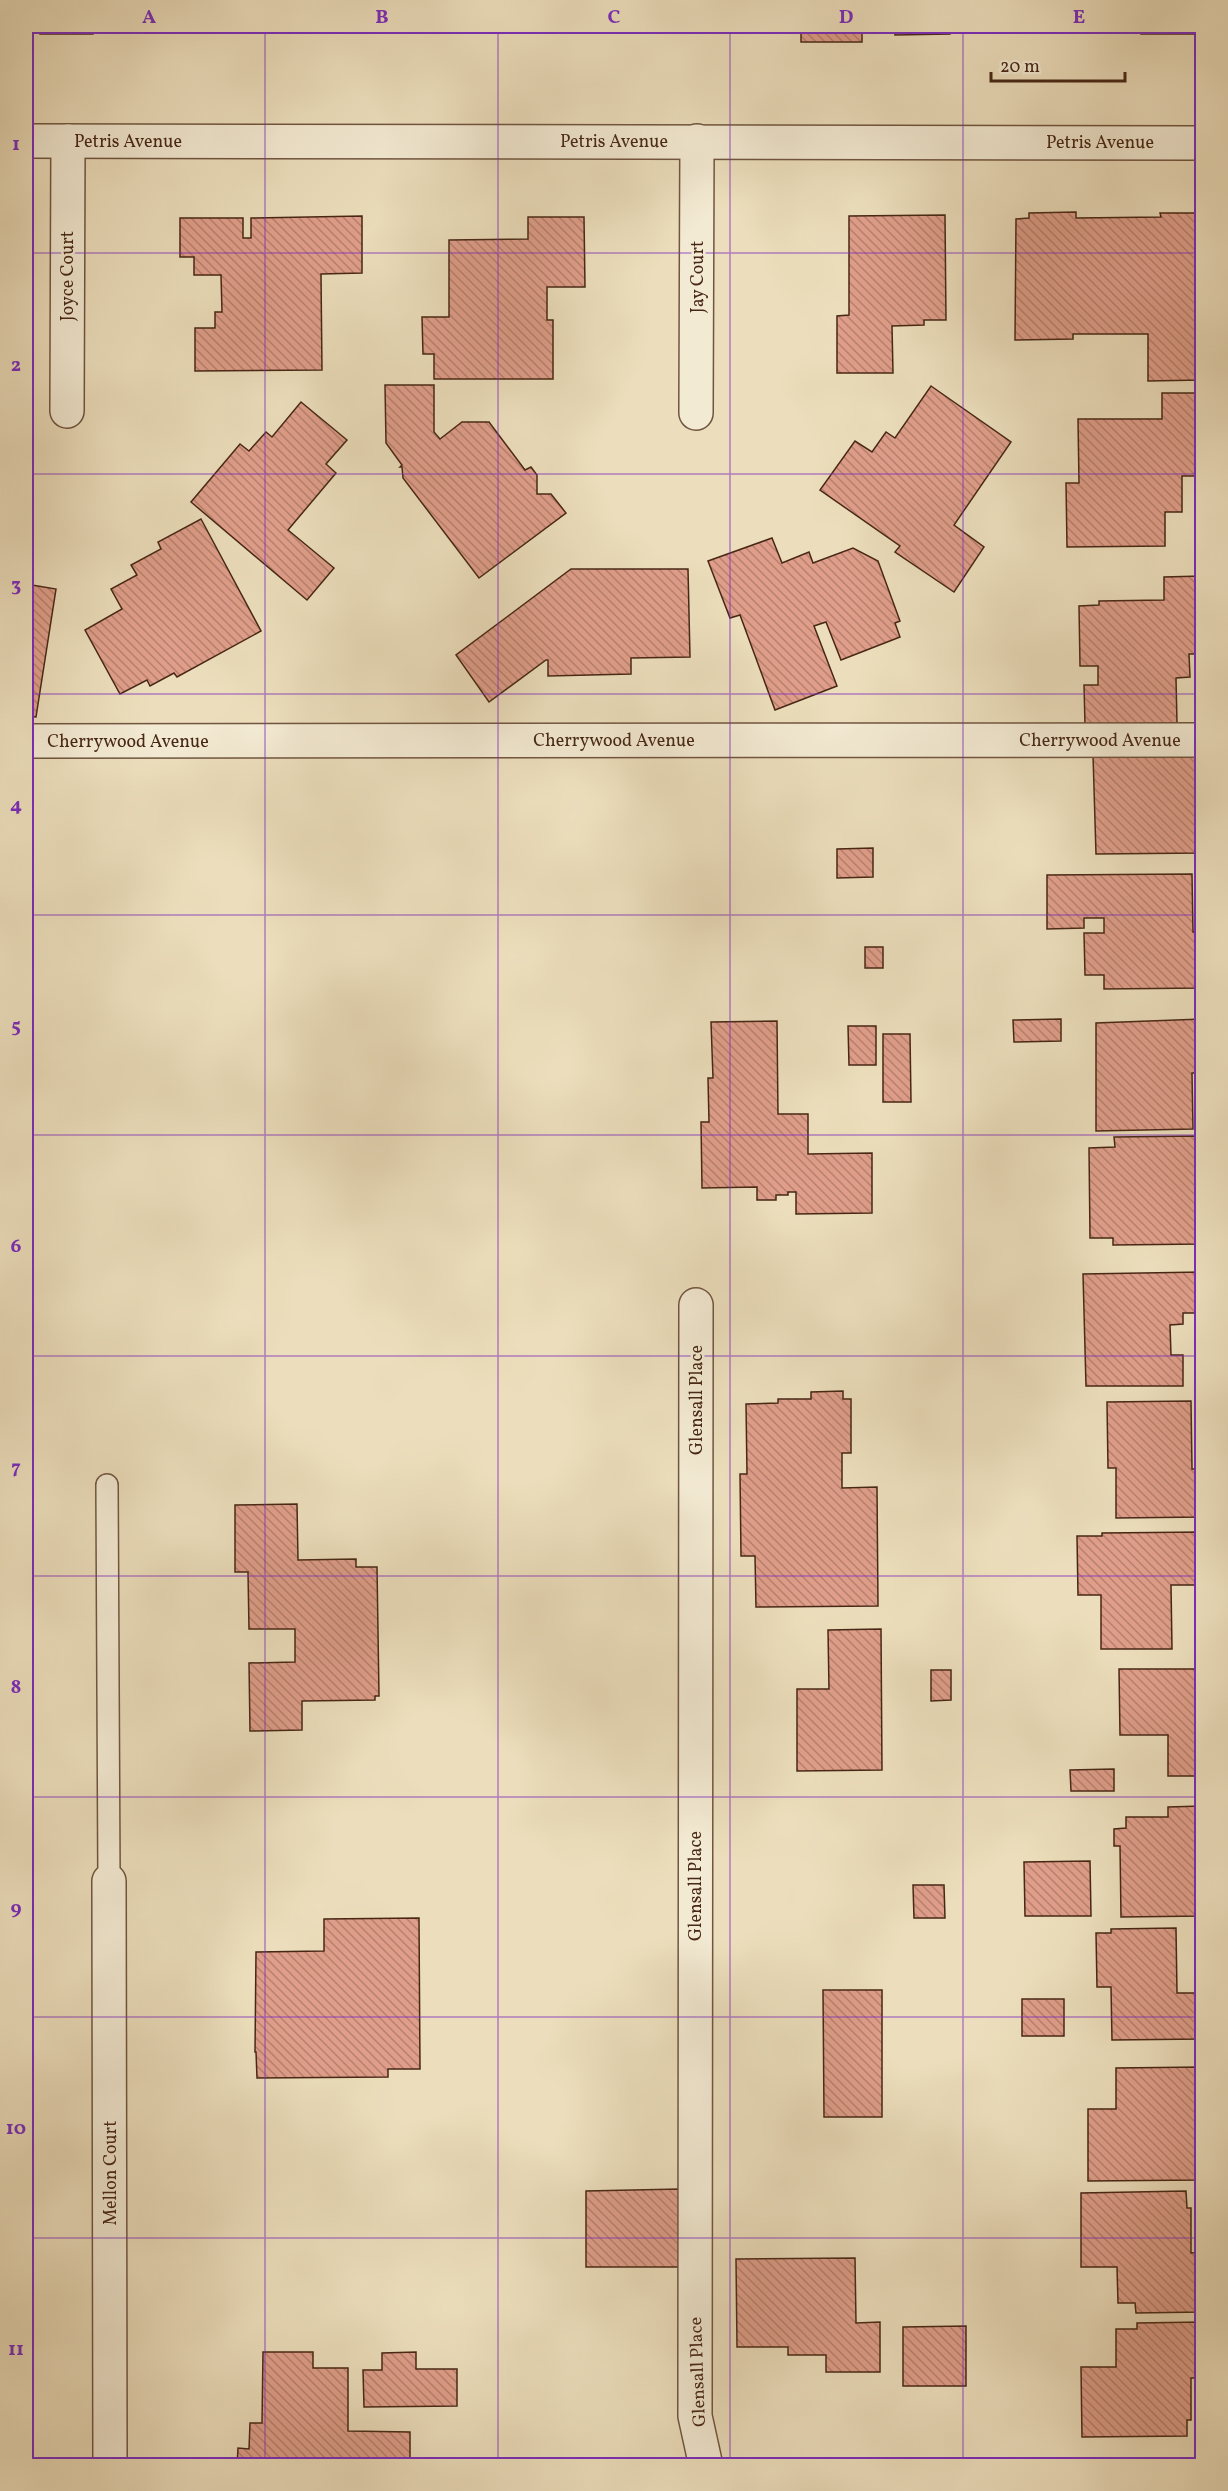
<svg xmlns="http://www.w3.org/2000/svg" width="1228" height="2491" viewBox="0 0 1228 2491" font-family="Vollkorn,serif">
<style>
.building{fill:url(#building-back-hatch);stroke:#472715;stroke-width:1.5}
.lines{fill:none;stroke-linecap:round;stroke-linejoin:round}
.service-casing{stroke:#70553f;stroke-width:24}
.minor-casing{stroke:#70553f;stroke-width:36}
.service{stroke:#f3ead3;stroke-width:21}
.minor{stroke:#f3ead3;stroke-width:33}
.grid{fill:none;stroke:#7b2cbf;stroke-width:1.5;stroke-opacity:0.55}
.labels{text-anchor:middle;stroke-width:5;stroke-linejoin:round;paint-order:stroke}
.street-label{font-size:18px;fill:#472715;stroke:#f3ead3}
.neatline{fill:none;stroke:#7b2cbf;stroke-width:2}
.grid-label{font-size:20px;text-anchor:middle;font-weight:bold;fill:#7b2cbf}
</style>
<defs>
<pattern id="building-back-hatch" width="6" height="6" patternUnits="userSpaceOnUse" patternTransform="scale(1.5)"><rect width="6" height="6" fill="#e09e8a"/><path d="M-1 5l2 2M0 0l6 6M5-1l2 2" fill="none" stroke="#b78170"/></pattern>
</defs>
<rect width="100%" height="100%" fill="#ecdebc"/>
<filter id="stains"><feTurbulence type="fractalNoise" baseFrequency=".00333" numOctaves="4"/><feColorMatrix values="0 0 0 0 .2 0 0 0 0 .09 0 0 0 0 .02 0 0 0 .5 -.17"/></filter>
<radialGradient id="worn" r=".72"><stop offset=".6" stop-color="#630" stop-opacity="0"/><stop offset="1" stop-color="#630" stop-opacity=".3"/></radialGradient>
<g class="building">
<rect x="40" y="26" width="53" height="8"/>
<rect x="214" y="26" width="64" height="7"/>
<rect x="385" y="26" width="60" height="7"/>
<rect x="551" y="26" width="58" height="5"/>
<rect x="801" y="26" width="61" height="16"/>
<path d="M 895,26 L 950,26 L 950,34 L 895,35 Z"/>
<rect x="1141" y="26" width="61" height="8"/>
<path d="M 1076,212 L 1076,218 L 1161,217 L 1160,213 L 1202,213 L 1202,380 L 1148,381 L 1148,334 L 1073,334 L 1073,339 L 1015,340 L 1016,219 L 1029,218 L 1029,213 Z"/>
<path d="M 945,215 L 946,320 L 924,320 L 924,325 L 892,326 L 893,373 L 837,373 L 837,316 L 849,315 L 849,216 Z"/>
<path d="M 362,216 L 362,273 L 321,274 L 322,370 L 195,371 L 195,328 L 215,328 L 215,312 L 222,312 L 221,275 L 194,275 L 194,257 L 180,257 L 180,218 L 243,218 L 243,238 L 251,238 L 251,218 Z"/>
<path d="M 528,217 L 584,217 L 585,287 L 547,287 L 547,320 L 553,320 L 553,379 L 434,379 L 434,354 L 423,354 L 422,317 L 449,317 L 449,240 L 528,239 Z"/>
<path d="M 385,385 L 434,385 L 434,432 L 440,439 L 462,422 L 489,422 L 525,470 L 531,467 L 537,475 L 537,494 L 551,494 L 566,513 L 479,578 L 403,478 L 402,467 L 400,467 L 402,465 L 386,443 Z"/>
<path d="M 931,386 L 1011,442 L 954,525 L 984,547 L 954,592 L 895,552 L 900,546 L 820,490 L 855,441 L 872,452 L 886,432 L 895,438 Z"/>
<path d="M 1162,393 L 1202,393 L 1202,476 L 1182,476 L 1182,512 L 1165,512 L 1165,546 L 1067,547 L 1066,483 L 1079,483 L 1078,419 L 1162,419 Z"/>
<path d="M 301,402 L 347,440 L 326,464 L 336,473 L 288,530 L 334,568 L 307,600 L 191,502 L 240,444 L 249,451 L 266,432 L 272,437 Z"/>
<path d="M 201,519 L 261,631 L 177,677 L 174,673 L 150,686 L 147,680 L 120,694 L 85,630 L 122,609 L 111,589 L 137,575 L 131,565 L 161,549 L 158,542 Z"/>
<path d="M 772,538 L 782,563 L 809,552 L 813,563 L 853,548 L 878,561 L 900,621 L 895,623 L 900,637 L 841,660 L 826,622 L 814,626 L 837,686 L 775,710 L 740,615 L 730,618 L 708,561 Z"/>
<path d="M 571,569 L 688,569 L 690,657 L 631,658 L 631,674 L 548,676 L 548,660 L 546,660 L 489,702 L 456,655 Z"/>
<path d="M 1202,576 L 1202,654 L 1189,654 L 1190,677 L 1176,678 L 1177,723 L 1085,725 L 1084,685 L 1098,685 L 1098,666 L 1080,666 L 1079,606 L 1099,605 L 1099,601 L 1164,600 L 1164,577 Z"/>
<path d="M 26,584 L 56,589 L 36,717 L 26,716 Z"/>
<path d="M 1202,754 L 1202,853 L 1096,854 L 1093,755 Z"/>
<path d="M 873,848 L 873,877 L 837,878 L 837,849 Z"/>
<path d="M 1192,874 L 1193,932 L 1202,931 L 1202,988 L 1104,989 L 1104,975 L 1085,975 L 1084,933 L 1104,933 L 1104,918 L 1084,918 L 1084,928 L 1047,929 L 1047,875 Z"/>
<rect x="865" y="947" width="18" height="21"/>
<path d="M 1061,1019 L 1061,1041 L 1014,1042 L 1013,1020 Z"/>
<path d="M 1202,1019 L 1202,1073 L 1192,1073 L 1193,1129 L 1096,1131 L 1096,1023 Z"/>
<path d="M 777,1021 L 778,1114 L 808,1114 L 808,1154 L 872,1153 L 872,1213 L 796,1214 L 796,1192 L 788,1192 L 788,1195 L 776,1195 L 776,1200 L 757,1200 L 757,1187 L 702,1188 L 701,1122 L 709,1122 L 708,1078 L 713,1078 L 711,1022 Z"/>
<path d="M 848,1026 L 876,1026 L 876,1065 L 849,1065 Z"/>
<path d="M 883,1034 L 910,1034 L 911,1102 L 883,1102 Z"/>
<path d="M 1199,1136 L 1200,1166 L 1202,1166 L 1202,1244 L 1113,1245 L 1113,1238 L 1090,1238 L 1089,1148 L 1115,1147 L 1114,1137 Z"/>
<path d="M 1202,1272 L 1202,1313 L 1183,1313 L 1183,1324 L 1170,1325 L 1171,1355 L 1183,1355 L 1183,1386 L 1086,1386 L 1083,1274 Z"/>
<path d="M 843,1391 L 843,1399 L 851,1399 L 851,1453 L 842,1453 L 842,1488 L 877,1487 L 878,1606 L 756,1607 L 755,1556 L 741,1556 L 740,1474 L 747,1474 L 746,1404 L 778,1403 L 778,1399 L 811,1399 L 811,1392 Z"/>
<path d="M 1191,1401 L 1192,1469 L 1202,1469 L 1202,1517 L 1116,1518 L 1116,1468 L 1108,1468 L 1107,1402 Z"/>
<path d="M 297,1504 L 298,1560 L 356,1559 L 356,1567 L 377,1567 L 379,1696 L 375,1696 L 375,1700 L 302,1701 L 302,1730 L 250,1731 L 249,1663 L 295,1662 L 295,1629 L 249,1629 L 248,1572 L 235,1572 L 235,1505 Z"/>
<path d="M 1202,1532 L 1202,1585 L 1171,1585 L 1172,1649 L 1101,1649 L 1101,1595 L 1078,1595 L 1077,1536 L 1102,1536 L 1102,1533 Z"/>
<path d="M 881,1629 L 882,1770 L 797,1771 L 797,1689 L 829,1689 L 828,1630 Z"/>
<path d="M 1119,1669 L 1202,1669 L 1202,1776 L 1168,1776 L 1168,1735 L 1120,1735 Z"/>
<path d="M 931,1670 L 951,1670 L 951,1700 L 931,1701 Z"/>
<path d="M 1114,1769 L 1114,1791 L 1071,1791 L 1070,1770 Z"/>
<path d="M 1202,1806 L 1202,1916 L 1121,1917 L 1120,1846 L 1114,1846 L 1114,1829 L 1126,1828 L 1126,1817 L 1168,1817 L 1168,1807 Z"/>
<path d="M 1090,1861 L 1091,1916 L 1025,1916 L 1024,1862 Z"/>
<path d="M 913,1885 L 944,1885 L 945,1918 L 914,1918 Z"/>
<path d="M 419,1918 L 420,2069 L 388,2069 L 388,2077 L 257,2078 L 256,2052 L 255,2052 L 256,1952 L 324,1951 L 324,1919 Z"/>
<path d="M 1176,1928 L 1177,1993 L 1202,1993 L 1202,2039 L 1112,2040 L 1111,1987 L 1097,1987 L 1096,1933 L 1111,1933 L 1111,1929 Z"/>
<path d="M 823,1990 L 882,1990 L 882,2117 L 824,2117 Z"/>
<rect x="1022" y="1999" width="42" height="37"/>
<path d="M 1202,2067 L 1202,2180 L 1088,2181 L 1088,2109 L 1116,2109 L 1116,2068 Z"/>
<path d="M 680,2189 L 681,2267 L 586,2267 L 586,2191 Z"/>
<path d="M 1186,2191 L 1187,2208 L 1191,2208 L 1191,2253 L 1202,2252 L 1202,2312 L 1136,2313 L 1135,2303 L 1118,2303 L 1117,2267 L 1081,2267 L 1081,2193 Z"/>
<path d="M 855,2258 L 856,2323 L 880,2322 L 880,2372 L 826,2372 L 826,2355 L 788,2355 L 788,2347 L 737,2347 L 736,2259 Z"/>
<path d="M 1202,2322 L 1202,2378 L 1191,2378 L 1191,2420 L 1187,2420 L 1187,2436 L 1082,2437 L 1081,2367 L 1116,2367 L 1116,2329 L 1137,2329 L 1137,2323 Z"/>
<path d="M 966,2326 L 966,2386 L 903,2386 L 903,2327 Z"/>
<path d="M 263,2352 L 313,2352 L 313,2368 L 348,2368 L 348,2431 L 410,2432 L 410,2466 L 237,2466 L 238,2448 L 249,2449 L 250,2423 L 262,2423 Z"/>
<path d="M 416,2352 L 416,2369 L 457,2369 L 457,2406 L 364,2407 L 363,2370 L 382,2370 L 382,2353 Z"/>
</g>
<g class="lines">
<defs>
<path id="service" d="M 107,1485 L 109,1881"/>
<g id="minor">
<path d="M 26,141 L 1202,143"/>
<path d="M 67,411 L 68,141"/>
<path d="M 696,413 L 697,141"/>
<path d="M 26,741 L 1202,740"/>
<path d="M 696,1305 L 695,2416 L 706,2466"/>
<path d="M 109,1881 L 110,2466"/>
</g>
</defs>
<use href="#service" class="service-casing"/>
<use href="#minor" class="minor-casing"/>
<use href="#service" class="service"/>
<use href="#minor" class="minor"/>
</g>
<path class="grid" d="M 265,26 L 265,2466M 498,26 L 498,2466M 730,26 L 730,2466M 963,26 L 963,2466M 26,253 L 1202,253M 26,474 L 1202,474M 26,694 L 1202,694M 26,915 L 1202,915M 26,1135 L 1202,1135M 26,1356 L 1202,1356M 26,1576 L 1202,1576M 26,1797 L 1202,1797M 26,2017 L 1202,2017M 26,2238 L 1202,2238"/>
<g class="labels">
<g class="street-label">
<text x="128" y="147">Petris Avenue</text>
<text x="614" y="147">Petris Avenue</text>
<text x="1100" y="148">Petris Avenue</text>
<text transform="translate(67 276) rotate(-90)" y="6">Joyce Court</text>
<text transform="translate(697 277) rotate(-90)" y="6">Jay Court</text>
<text x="614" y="746">Cherrywood Avenue</text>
<text x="1100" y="746">Cherrywood Avenue</text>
<text x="128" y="747">Cherrywood Avenue</text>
<text transform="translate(696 1400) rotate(-90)" y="6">Glensall Place</text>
<text transform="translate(695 1886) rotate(-90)" y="6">Glensall Place</text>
<text transform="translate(110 2173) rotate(-90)" y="6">Mellon Court</text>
<text transform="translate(697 2372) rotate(-92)" y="6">Glensall Place</text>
</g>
</g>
<rect width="1228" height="2491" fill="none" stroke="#ecdebc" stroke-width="66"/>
<path d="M991 72v9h134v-9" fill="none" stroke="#472715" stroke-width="3"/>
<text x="1000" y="72" font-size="18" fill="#472715" stroke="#f3ead3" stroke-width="4.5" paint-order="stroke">20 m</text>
<rect x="33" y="33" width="1162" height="2425" class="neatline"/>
<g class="grid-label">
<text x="149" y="23">A</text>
<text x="382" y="23">B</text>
<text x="614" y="23">C</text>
<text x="846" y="23">D</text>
<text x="1079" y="23">E</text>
<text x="16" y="150">1</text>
<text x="16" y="371">2</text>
<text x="16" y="591">3</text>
<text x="16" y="811">4</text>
<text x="16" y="1032">5</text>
<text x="16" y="1252">6</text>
<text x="16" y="1473">7</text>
<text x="16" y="1693">8</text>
<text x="16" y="1914">9</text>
<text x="16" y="2134">10</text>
<text x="16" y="2355">11</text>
</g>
<rect width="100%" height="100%" filter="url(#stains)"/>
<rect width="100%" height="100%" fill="url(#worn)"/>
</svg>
